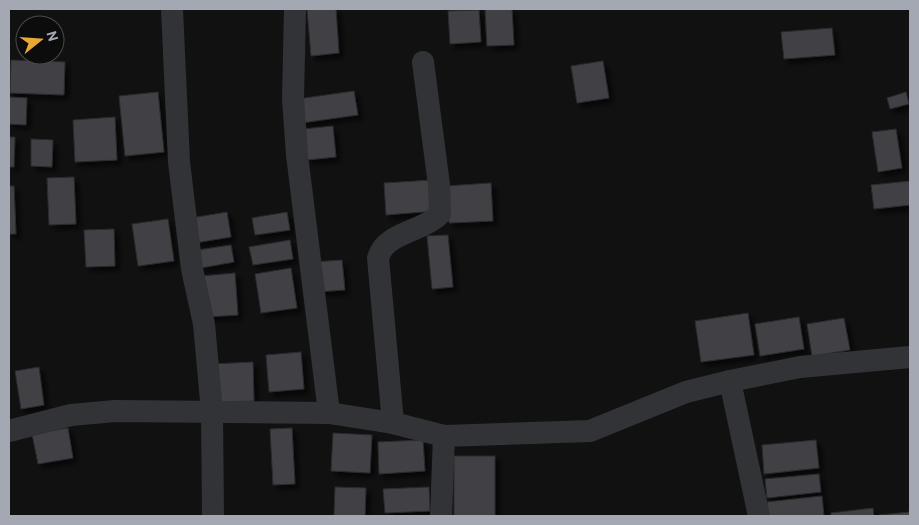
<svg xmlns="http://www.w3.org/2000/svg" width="919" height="525" viewBox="0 0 919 525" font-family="Overpass,sans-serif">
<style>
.building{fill:#404145;stroke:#2b2b2e;filter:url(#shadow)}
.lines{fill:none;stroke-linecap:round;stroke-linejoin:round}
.street{stroke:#323337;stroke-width:22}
</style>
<defs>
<filter id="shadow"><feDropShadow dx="4.5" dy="4.5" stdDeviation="2.5" flood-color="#0009"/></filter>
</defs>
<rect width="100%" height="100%" fill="#111112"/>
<g class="building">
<path d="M 307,9 L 336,9 L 339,53 L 311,56 Z"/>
<path d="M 485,9 L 512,9 L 514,45 L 487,46 Z"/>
<path d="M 479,10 L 481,42 L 450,44 L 448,11 Z"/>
<path d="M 832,28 L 835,55 L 784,59 L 781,32 Z"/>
<path d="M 11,60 L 65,62 L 64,95 L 10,93 Z"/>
<path d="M 603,61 L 609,98 L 577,103 L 571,66 Z"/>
<path d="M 354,91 L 358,115 L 301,123 L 298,99 Z"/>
<path d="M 158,92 L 164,152 L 125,156 L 119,96 Z"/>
<path d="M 906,92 L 909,104 L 890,109 L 887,98 Z"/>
<path d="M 9,97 L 27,98 L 26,125 L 9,124 Z"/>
<path d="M 115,117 L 117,160 L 75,162 L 73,120 Z"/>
<path d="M 333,126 L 336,157 L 307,160 L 304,129 Z"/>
<path d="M 896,129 L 902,168 L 878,172 L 872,132 Z"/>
<path d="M 9,137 L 15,137 L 14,167 L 9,167 Z"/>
<path d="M 31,139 L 53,140 L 52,167 L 31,166 Z"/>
<path d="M 74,177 L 76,224 L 49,225 L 47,178 Z"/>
<path d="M 432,180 L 435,211 L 386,215 L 384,183 Z"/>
<path d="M 910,181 L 910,205 L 874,209 L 871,185 Z"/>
<path d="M 491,183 L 493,221 L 449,223 L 446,186 Z"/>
<path d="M 9,186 L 14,186 L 16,234 L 9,234 Z"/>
<path d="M 227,212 L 231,237 L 195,243 L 191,218 Z"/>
<path d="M 287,212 L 290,230 L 255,235 L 252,218 Z"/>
<path d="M 168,219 L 174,261 L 138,266 L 132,224 Z"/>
<path d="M 114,229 L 115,266 L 86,267 L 84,230 Z"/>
<path d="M 448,235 L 453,287 L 432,289 L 427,236 Z"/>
<path d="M 290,240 L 293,259 L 253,265 L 249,247 Z"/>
<path d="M 231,245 L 234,262 L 201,268 L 198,250 Z"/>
<path d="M 342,260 L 345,290 L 316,292 L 314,262 Z"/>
<path d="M 291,268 L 297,308 L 261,313 L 255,274 Z"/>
<path d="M 235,273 L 238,315 L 206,317 L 202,276 Z"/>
<path d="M 748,313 L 754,355 L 701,362 L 695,321 Z"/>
<path d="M 799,317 L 804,349 L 760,356 L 755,324 Z"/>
<path d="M 844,318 L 850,350 L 812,356 L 807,324 Z"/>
<path d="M 301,352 L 304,389 L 269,392 L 266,355 Z"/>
<path d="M 253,362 L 254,401 L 215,402 L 213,364 Z"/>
<path d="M 39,367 L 44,405 L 21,409 L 15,371 Z"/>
<path d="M 68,428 L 73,458 L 38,464 L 32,434 Z"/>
<path d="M 292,428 L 295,484 L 273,485 L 270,429 Z"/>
<path d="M 333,433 L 372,435 L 370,473 L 331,471 Z"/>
<path d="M 423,440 L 425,471 L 379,474 L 378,442 Z"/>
<path d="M 816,440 L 819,468 L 764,474 L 762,445 Z"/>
<rect x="454" y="456" width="41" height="60"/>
<path d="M 819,474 L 821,492 L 767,498 L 765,479 Z"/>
<path d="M 335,487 L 366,488 L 365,516 L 334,516 Z"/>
<path d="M 429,487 L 430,511 L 385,513 L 383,489 Z"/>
<path d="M 822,496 L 824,516 L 768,516 L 767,502 Z"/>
<path d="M 873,508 L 874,516 L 831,516 L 831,513 Z"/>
<path d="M 910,512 L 910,516 L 879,516 L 879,515 Z"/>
</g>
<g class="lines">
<g class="street">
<path d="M 172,9 L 179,162 L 192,269 L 204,324 L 212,412 L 213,516"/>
<path d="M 295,9 L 293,99 L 297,155 L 329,413"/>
<path d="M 730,381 L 759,516"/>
<path d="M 393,423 L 378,258 C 385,232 423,232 440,214 L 439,185 L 423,62"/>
<path d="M 9,431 L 71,415 L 115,411 L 329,413 L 393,423 L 444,436 L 590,431 L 686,392 L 730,381 L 800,367 L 910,357"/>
<path d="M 441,516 L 444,436"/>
</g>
</g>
<rect width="919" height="525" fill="none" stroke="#a3a8b2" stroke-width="20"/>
<g transform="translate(40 40) rotate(73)"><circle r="24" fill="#0c0c0d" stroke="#484a4f"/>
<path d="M0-4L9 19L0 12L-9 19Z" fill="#e7a934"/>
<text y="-8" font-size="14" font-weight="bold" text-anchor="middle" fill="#a3a8b2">N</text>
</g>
</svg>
